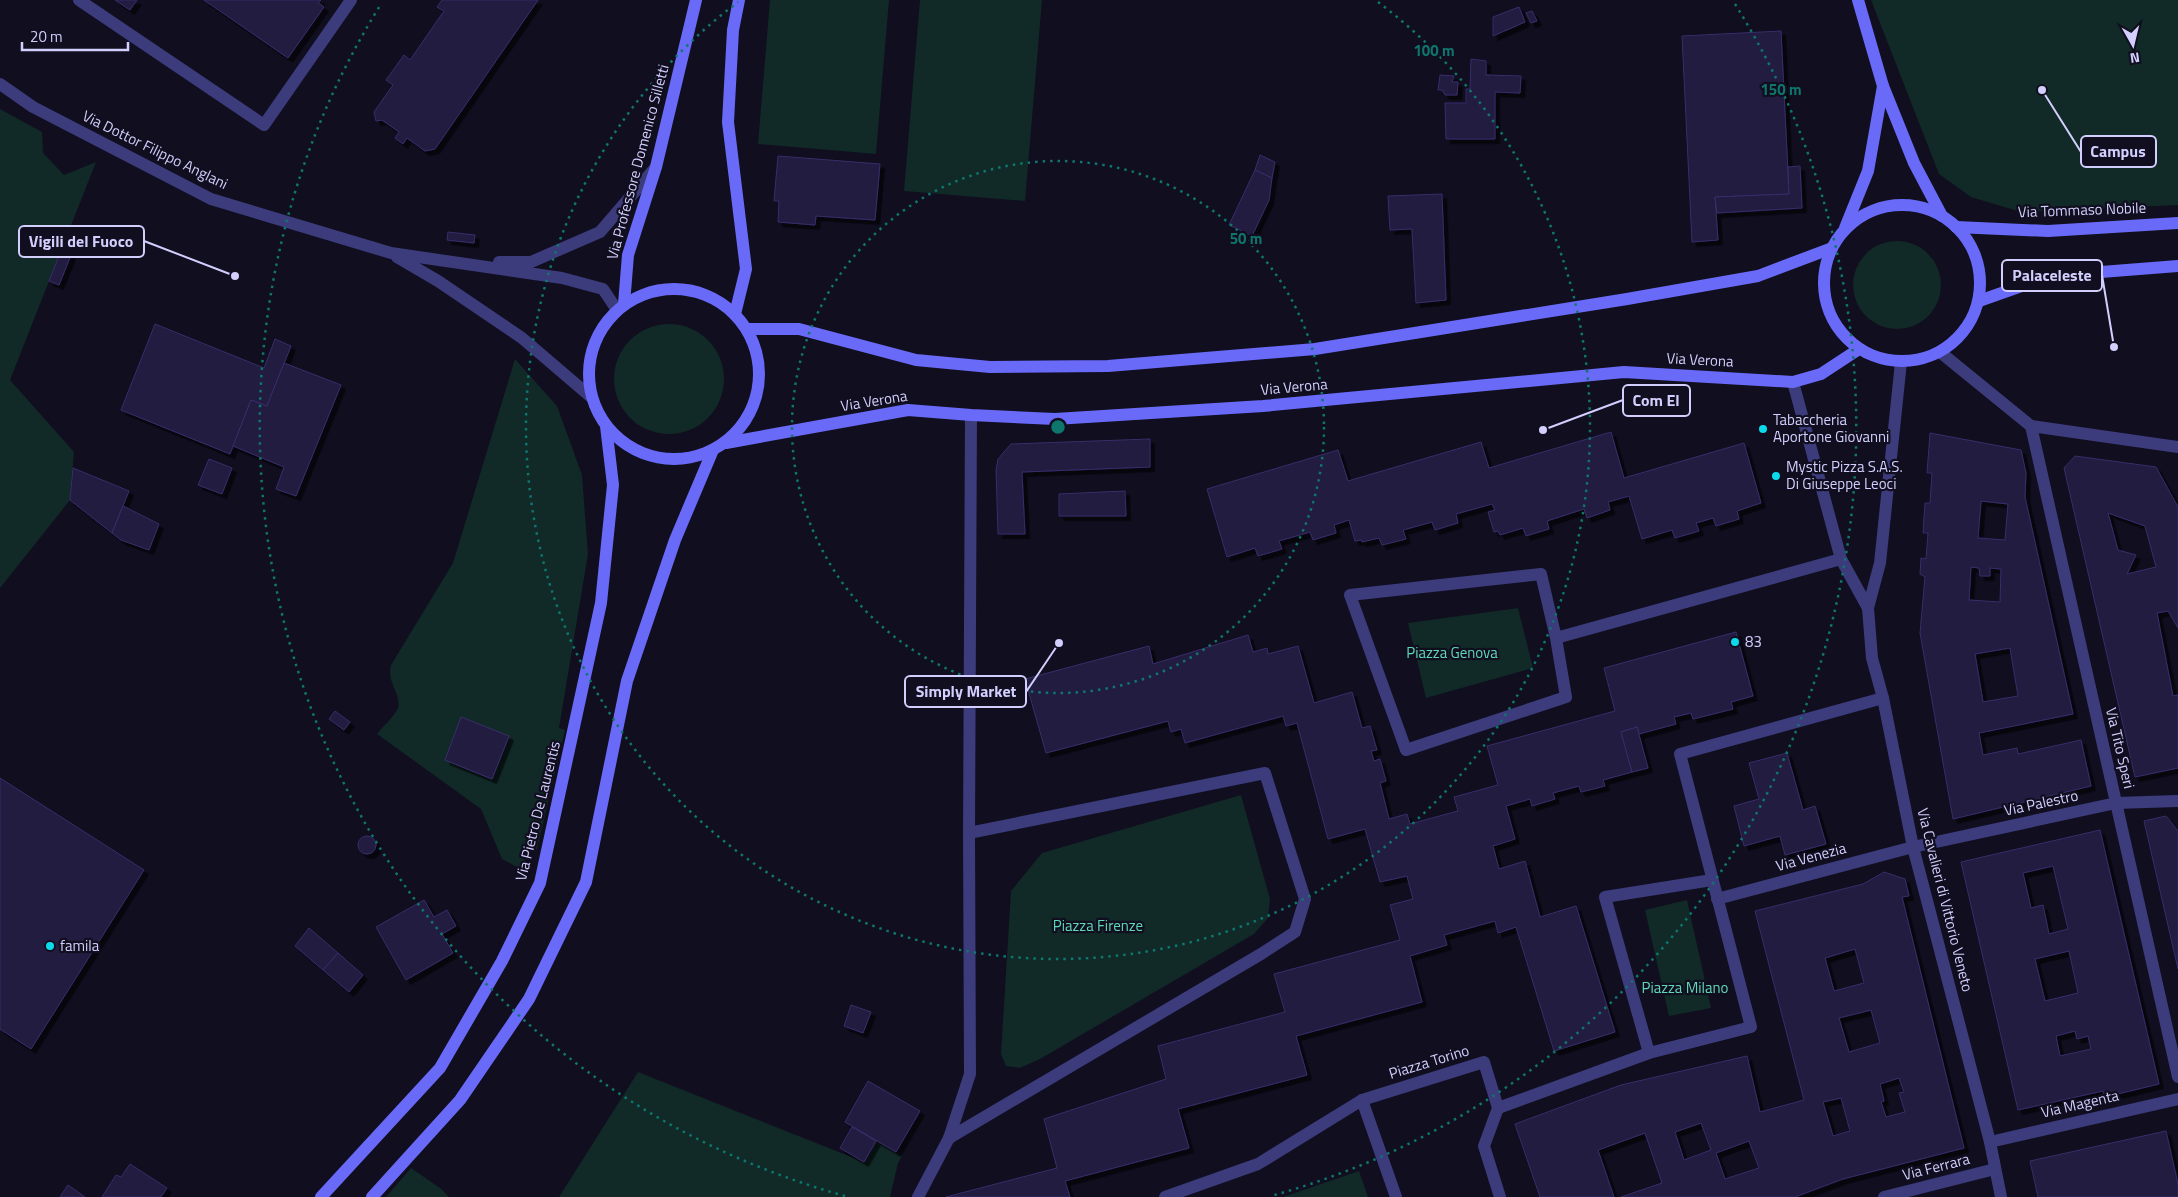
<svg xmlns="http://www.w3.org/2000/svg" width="2178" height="1197" viewBox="0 0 2178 1197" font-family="'Titillium Web',sans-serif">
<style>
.green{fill:#112927}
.building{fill:#211b3f;stroke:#382e6a;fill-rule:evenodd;filter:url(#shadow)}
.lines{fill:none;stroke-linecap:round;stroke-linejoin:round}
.street{stroke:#3c3b7c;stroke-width:12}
.secondary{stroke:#6a6af8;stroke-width:12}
.ring{fill:none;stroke:#0f766e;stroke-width:2.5;stroke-dasharray:2.5 5}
.poi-dot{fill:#0cdaeb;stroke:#100e1f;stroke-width:2}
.labels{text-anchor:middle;stroke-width:4.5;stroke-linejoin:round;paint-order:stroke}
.street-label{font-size:15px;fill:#d2cefd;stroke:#100e1f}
.poi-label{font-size:15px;fill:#d2cefd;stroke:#100e1f;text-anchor:start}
.park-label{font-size:15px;fill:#5ed8b7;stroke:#100e1f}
.centre{fill:#0f766e;stroke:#100e1f;stroke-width:2.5}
.ring-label{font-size:15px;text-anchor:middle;font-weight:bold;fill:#0f766e;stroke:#100e1f;stroke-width:4.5;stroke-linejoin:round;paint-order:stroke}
.leader{fill:none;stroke:#d2cefd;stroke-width:2}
.callout-dot{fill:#d2cefd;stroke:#100e1f;stroke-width:2}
.callout{fill:#100e1f;stroke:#d2cefd;stroke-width:2}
.callout-label{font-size:16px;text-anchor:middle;font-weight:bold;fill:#d2cefd}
</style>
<defs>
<filter id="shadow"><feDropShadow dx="4.5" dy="4.5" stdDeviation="0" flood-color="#0009"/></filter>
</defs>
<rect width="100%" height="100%" fill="#100e1f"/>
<g class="green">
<path d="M 770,0 L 889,0 L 876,154 L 758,144 Z"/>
<path d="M 920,0 L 1042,0 L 1025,201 L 904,191 Z"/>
<path d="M 1871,0 L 2178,0 L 2178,205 L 2021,212 L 1971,197 L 1939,174 Z"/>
<path d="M 0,109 L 42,132 L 43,153 L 64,175 L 96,162 L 10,380 L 74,452 L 70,500 L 0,588 Z"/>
<circle cx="1897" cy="285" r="44"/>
<circle cx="669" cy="379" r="55"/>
<path d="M 515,359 L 557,406 L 582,475 L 588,554 L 559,728 L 565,730 L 537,849 L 526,855 L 523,870 L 502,859 L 481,809 L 377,734 C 383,726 394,717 398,708 C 402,694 386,683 391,665 L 453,563 Z"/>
<path d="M 1518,608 L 1533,668 L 1426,698 L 1408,623 Z"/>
<path d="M 1241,795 L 1270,899 L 1268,918 L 1254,934 L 1040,1059 L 1020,1068 L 1006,1066 L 1001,1054 L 1011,891 L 1042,853 Z"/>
<path d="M 1687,900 L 1711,1008 L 1669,1016 L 1645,910 Z"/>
<path d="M 638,1072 L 864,1162 L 876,1141 L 902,1156 L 898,1163 L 890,1197 L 559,1197 Z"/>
<path d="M 411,1168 L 440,1188 L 449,1197 L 386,1197 Z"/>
<path d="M 1359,1171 L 1368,1197 L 1283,1197 Z"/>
</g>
<g class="building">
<path d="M 115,0 L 137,0 L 130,10 Z"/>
<path d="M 204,0 L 321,0 L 318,3 L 324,7 L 288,58 Z"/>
<path d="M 442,0 L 538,0 L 435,149 L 425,151 L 407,138 L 403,144 L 395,138 L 399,132 L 382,120 L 376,121 L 374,112 L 393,85 L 386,80 L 404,55 L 410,60 L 444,11 L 437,7 Z"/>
<path d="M 1519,7 L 1525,22 L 1493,36 L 1493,17 Z"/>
<path d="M 1532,11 L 1537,21 L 1531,23 L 1526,13 Z"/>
<path d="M 1781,31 L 1789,194 L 1715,197 L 1718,240 L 1692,242 L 1682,36 Z"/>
<path d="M 1471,59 L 1486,61 L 1486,75 L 1521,76 L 1520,93 L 1495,92 L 1495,139 L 1446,139 L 1445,103 L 1466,103 L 1466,89 L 1470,89 Z"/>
<path d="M 1440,75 L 1454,76 L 1452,82 L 1458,82 L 1457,95 L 1445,95 L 1442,90 L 1438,90 Z"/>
<path d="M 1260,155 L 1275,162 L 1272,178 L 1255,170 Z"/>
<path d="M 778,156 L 880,164 L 875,220 L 816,216 L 815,225 L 778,222 L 779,201 L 774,201 Z"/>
<path d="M 1800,166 L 1802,208 L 1717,213 L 1715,197 L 1789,194 L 1788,167 Z"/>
<path d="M 1255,170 L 1272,178 L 1269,200 L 1252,236 L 1229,225 Z"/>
<path d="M 1442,194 L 1446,300 L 1416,303 L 1412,229 L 1390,230 L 1388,196 Z"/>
<path d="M 448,232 L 475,235 L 474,243 L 447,240 Z"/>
<path d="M 61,251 L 71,255 L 59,285 L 49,281 Z"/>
<path d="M 155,324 L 264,368 L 275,339 L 291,346 L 267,406 L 251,400 L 230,454 L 121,410 Z"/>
<path d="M 284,363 L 341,385 L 296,496 L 276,489 L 284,467 L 233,446 L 251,400 L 267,406 Z"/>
<path d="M 1611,432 L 1624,478 L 1744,443 L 1761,503 L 1737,511 L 1739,519 L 1716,526 L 1713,518 L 1696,523 L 1699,531 L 1675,538 L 1672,530 L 1642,539 L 1629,496 L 1608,502 L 1610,510 L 1587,518 L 1584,509 L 1547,521 L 1549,529 L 1526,536 L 1523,528 L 1500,535 L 1498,531 L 1494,532 L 1488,512 L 1495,510 L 1492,504 L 1456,514 L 1458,523 L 1435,530 L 1432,522 L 1403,530 L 1406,539 L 1382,545 L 1379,538 L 1362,542 L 1361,540 L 1355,541 L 1349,520 L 1334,525 L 1336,533 L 1313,540 L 1310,532 L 1279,541 L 1282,549 L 1258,556 L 1255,548 L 1227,557 L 1207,489 L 1338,450 L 1348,481 L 1481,442 L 1489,468 Z"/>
<path d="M 1930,433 L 2021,450 L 2026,473 L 2025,497 L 2073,714 L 1979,733 L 1983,755 L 2017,748 L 2018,754 L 2081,740 L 2091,786 L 1953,819 L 1920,633 L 1925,577 L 1920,574 L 1921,558 L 1926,559 L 1928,533 L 1923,533 L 1925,503 L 1930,503 L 1932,473 L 1927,473 ZM 1981,501 L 2008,504 L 2005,540 L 1978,538 ZM 1971,567 L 1979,568 L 1980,576 L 1990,576 L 1990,568 L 2001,569 L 2000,602 L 1969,600 ZM 2010,648 L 2018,696 L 1983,702 L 1975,654 Z"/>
<path d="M 1150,439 L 1150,467 L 1022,472 L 1025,534 L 998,534 L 996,470 L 998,459 L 1011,444 Z"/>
<path d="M 2075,456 L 2156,467 L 2178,507 L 2178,628 L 2168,611 L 2157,613 L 2173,696 L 2178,695 L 2178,768 L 2135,777 L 2064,468 ZM 2108,513 L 2145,526 L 2156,567 L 2127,574 L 2136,555 L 2118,550 Z"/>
<path d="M 209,459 L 232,468 L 222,494 L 198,485 Z"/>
<path d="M 73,468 L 129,491 L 112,533 L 70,500 Z"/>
<path d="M 1125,491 L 1126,516 L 1059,516 L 1059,494 Z"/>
<path d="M 123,506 L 159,524 L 149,550 L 121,540 L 112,533 Z"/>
<path d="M 1736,632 L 1753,696 L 1731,702 L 1733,709 L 1693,719 L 1691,713 L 1674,717 L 1676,724 L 1639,734 L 1637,727 L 1621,732 L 1632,772 L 1603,780 L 1605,786 L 1581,792 L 1579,786 L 1553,793 L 1555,799 L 1532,806 L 1530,799 L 1506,806 L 1515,839 L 1493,846 L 1499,869 L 1525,861 L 1540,917 L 1576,906 L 1615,1032 L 1554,1051 L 1516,927 L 1498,933 L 1495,921 L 1444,935 L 1447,945 L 1410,956 L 1422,1002 L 1296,1036 L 1307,1075 L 1178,1109 L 1189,1148 L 1065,1181 L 1070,1197 L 946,1197 L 1057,1168 L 1044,1119 L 1166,1079 L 1158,1046 L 1285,1012 L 1274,974 L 1400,940 L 1390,905 L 1413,899 L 1407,876 L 1380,882 L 1365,829 L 1328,839 L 1297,723 L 1286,726 L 1283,716 L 1185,743 L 1181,729 L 1171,732 L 1168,721 L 1046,753 L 1025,679 L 1149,646 L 1153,664 L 1248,635 L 1253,652 L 1267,648 L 1268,654 L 1298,646 L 1314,703 L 1352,692 L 1362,728 L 1370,726 L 1377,750 L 1371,751 L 1374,761 L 1380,759 L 1386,781 L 1380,783 L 1389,819 L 1407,814 L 1410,824 L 1458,811 L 1454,797 L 1498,785 L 1487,746 L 1615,711 L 1604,668 Z"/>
<path d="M 335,711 L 350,722 L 344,730 L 329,719 Z"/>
<path d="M 461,717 L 509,736 L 492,779 L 445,760 Z"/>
<path d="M 1637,727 L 1648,768 L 1632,772 L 1621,732 Z"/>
<path d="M 1787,753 L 1803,810 L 1815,806 L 1826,844 L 1785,855 L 1780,836 L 1744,846 L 1734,806 L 1759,799 L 1749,763 Z"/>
<path d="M 0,778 L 144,870 L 31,1049 L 0,1029 Z"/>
<path d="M 2166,816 L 2178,831 L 2178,969 L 2144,821 Z"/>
<path d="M 2100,830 L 2159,1084 L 2105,1097 L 2103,1091 L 2018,1110 L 1961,862 ZM 2053,866 L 2068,929 L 2049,934 L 2043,905 L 2031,908 L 2023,873 ZM 2069,951 L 2078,993 L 2045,1001 L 2035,959 ZM 2075,1031 L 2077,1039 L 2088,1036 L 2091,1049 L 2060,1056 L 2056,1036 Z"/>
<circle cx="367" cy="845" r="9"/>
<path d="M 1884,872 L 1905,879 L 1909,896 L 1902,897 L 1964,1148 L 1843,1179 L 1795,1197 L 1621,1197 L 1662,1183 L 1645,1133 L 1598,1150 L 1614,1197 L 1540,1197 L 1515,1124 L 1621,1085 L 1747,1056 L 1760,1112 L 1804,1100 L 1755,911 L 1863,884 ZM 1855,949 L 1864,983 L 1834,991 L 1825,958 ZM 1871,1010 L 1880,1043 L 1849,1052 L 1839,1018 ZM 1899,1078 L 1904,1092 L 1899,1093 L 1905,1112 L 1886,1117 L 1881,1102 L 1884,1101 L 1880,1084 ZM 1841,1098 L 1850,1131 L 1833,1136 L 1823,1102 ZM 1701,1123 L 1711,1150 L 1684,1160 L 1675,1132 ZM 1749,1141 L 1759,1168 L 1725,1179 L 1716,1153 Z"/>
<path d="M 424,900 L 434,917 L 447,910 L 456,926 L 442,934 L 453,953 L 406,980 L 376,927 Z"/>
<path d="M 309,928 L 338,953 L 323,970 L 295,946 Z"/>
<path d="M 338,953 L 363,975 L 349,992 L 323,970 Z"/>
<path d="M 851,1005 L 871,1012 L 863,1033 L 844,1026 Z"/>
<path d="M 868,1081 L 920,1111 L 896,1152 L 845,1122 Z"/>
<path d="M 852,1127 L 876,1141 L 864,1162 L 840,1148 Z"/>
<path d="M 2166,1131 L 2178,1184 L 2178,1197 L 2038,1197 L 2030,1161 Z"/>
<path d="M 130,1164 L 167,1188 L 161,1197 L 102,1197 L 116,1175 L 121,1177 Z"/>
<path d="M 68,1185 L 85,1197 L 60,1197 Z"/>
</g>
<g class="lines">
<g class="street">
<path d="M 79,0 L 264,125 L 351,0"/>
<path d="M 0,84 L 33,107 L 211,199 L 391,253 L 562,278 L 603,289 L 617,310"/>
<path d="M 397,257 L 438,281 L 522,338 L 591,397"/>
<path d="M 499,262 L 531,262 L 600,232 L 656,167"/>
<path d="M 1940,352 L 2031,426 L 2178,447"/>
<path d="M 1901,362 L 1880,563 L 1868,608 L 1872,658 L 1883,698 L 1913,847 L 1990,1142 L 2001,1197"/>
<path d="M 1793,382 L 1841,559 L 1868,608"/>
<path d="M 2031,426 L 2178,1077"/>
<path d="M 1556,638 L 1541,574 L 1350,595 L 1406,750 L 1566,697 L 1556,638 L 1841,559"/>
<path d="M 1717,899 L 1913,847 L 2116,803 L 2177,801"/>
<path d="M 1649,1053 L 1605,897 L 1712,880"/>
<path d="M 1362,1100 L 1396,1197"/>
<path d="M 1498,1108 L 1649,1053 L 1751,1027 L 1680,754 L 1883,698"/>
<path d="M 949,1138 L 1261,954 L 1295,932 L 1305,899 L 1265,773 L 969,833"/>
<path d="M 1990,1142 L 2178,1099"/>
<path d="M 918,1197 L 949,1138 L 970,1074 L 969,833 L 971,415"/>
<path d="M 1165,1197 L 1258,1164 L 1362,1100 L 1484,1062 L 1498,1108 L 1484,1146 L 1500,1197"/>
<path d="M 1884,1197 L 1995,1169"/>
</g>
<g class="secondary">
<path d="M 1858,0 L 1883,86 L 1914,163 L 1942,216"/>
<circle cx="1902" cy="283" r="78"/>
<path d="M 1956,227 L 2048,231 L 2178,223"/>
<path d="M 1845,228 L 1868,171 L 1883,86"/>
<circle cx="674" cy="374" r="85"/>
<path d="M 1979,301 L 2050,276 L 2178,266"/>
<path d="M 624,304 L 628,255 L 656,167 L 696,0"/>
<path d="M 735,314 L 746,269 L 728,122 L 733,30 L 739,0"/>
<path d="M 747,329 L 799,329 L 916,360 L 990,367 L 1108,366 L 1315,349 L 1627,299 L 1758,276 L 1832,248"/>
<path d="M 726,443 L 908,410 L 971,415 L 1055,419 L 1263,406 L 1624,372 L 1793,382 L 1821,374 L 1859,349"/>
<path d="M 321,1197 L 440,1068 L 502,961 L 540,883 L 601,603 L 613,485 L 606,426"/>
<path d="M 372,1197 L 460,1100 L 529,999 L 586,882 L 627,681 L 675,540 L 713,450"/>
</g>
</g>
<g class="ring">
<circle cx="1058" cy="427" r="266"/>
<path d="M1378 2A532 532 0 1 1 738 2"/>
<path d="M845 1196A798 798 0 0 1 381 4M1735 4A798 798 0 0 1 1271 1196"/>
</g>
<g class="poi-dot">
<circle cx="1763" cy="429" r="5"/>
<circle cx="1776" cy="476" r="5"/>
<circle cx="1735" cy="642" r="5"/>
<circle cx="50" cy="946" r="5"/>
</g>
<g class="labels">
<g class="street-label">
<text transform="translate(155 150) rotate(26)" y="5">Via Dottor Filippo Anglani</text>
<text transform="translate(638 162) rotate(-75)" y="5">Via Professore Domenico Silletti</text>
<text transform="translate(2082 210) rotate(-2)" y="5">Via Tommaso Nobile</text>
<text transform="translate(1700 360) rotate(3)" y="5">Via Verona</text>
<text transform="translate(1294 387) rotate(-5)" y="5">Via Verona</text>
<text transform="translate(874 401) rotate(-9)" y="5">Via Verona</text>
<text transform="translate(2120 748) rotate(77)" y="5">Via Tito Speri</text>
<text transform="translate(2041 803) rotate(-12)" y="5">Via Palestro</text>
<text transform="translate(538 811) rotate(-76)" y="5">Via Pietro De Laurentis</text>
<text transform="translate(1811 857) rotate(-15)" y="5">Via Venezia</text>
<text transform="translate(1945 900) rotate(76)" y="5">Via Cavalieri di Vittorio Veneto</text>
<text transform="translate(1429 1062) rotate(-17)" y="5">Piazza Torino</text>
<text transform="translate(2080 1104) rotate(-13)" y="5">Via Magenta</text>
<text transform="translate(1936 1167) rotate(-14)" y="5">Via Ferrara</text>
</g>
<g class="poi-label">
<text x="1773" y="425">Tabaccheria<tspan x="1773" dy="17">Aportone Giovanni</tspan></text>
<text x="1786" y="472">Mystic Pizza S.A.S.<tspan x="1786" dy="17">Di Giuseppe Leoci</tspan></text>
<text x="1745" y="647">83</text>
<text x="60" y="951">famila</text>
</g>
<g class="park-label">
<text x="1452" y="658">Piazza Genova</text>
<text x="1098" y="931">Piazza Firenze</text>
<text x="1685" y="993">Piazza Milano</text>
</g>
</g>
<circle cx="1058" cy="427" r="8" class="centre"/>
<g class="ring-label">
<text x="1434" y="56">100 m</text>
<text x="1781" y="95">150 m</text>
<text x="1246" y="244">50 m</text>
</g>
<path class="leader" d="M2042 90L2081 152M235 276L144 241M2114 347L2102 275M1543 430L1623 400M1059 643L1026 692"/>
<g class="callout-dot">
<circle cx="2042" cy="90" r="5"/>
<circle cx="235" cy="276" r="5"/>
<circle cx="2114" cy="347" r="5"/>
<circle cx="1543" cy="430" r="5"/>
<circle cx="1059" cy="643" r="5"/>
</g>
<g class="callout">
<rect x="2081" y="136" width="75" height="31" rx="5"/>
<rect x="19" y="226" width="125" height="31" rx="5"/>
<rect x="2002" y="260" width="100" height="31" rx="5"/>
<rect x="1623" y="385" width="67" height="31" rx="5"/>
<rect x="905" y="676" width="121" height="31" rx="5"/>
</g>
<g class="callout-label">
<text x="2118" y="157">Campus</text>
<text x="81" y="247">Vigili del Fuoco</text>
<text x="2052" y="281">Palaceleste</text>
<text x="1656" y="406">Com El</text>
<text x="966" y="697">Simply Market</text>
</g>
<g transform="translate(2133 45) rotate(172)" stroke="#100e1f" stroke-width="4" paint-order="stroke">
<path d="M0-4L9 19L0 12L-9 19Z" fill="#d2cefd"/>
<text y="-8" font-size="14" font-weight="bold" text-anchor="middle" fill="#d2cefd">N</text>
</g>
<path d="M22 42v8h106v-8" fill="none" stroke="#d2cefd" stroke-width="2.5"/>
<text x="30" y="42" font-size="15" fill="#d2cefd" stroke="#100e1f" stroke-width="4" paint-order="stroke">20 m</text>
</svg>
